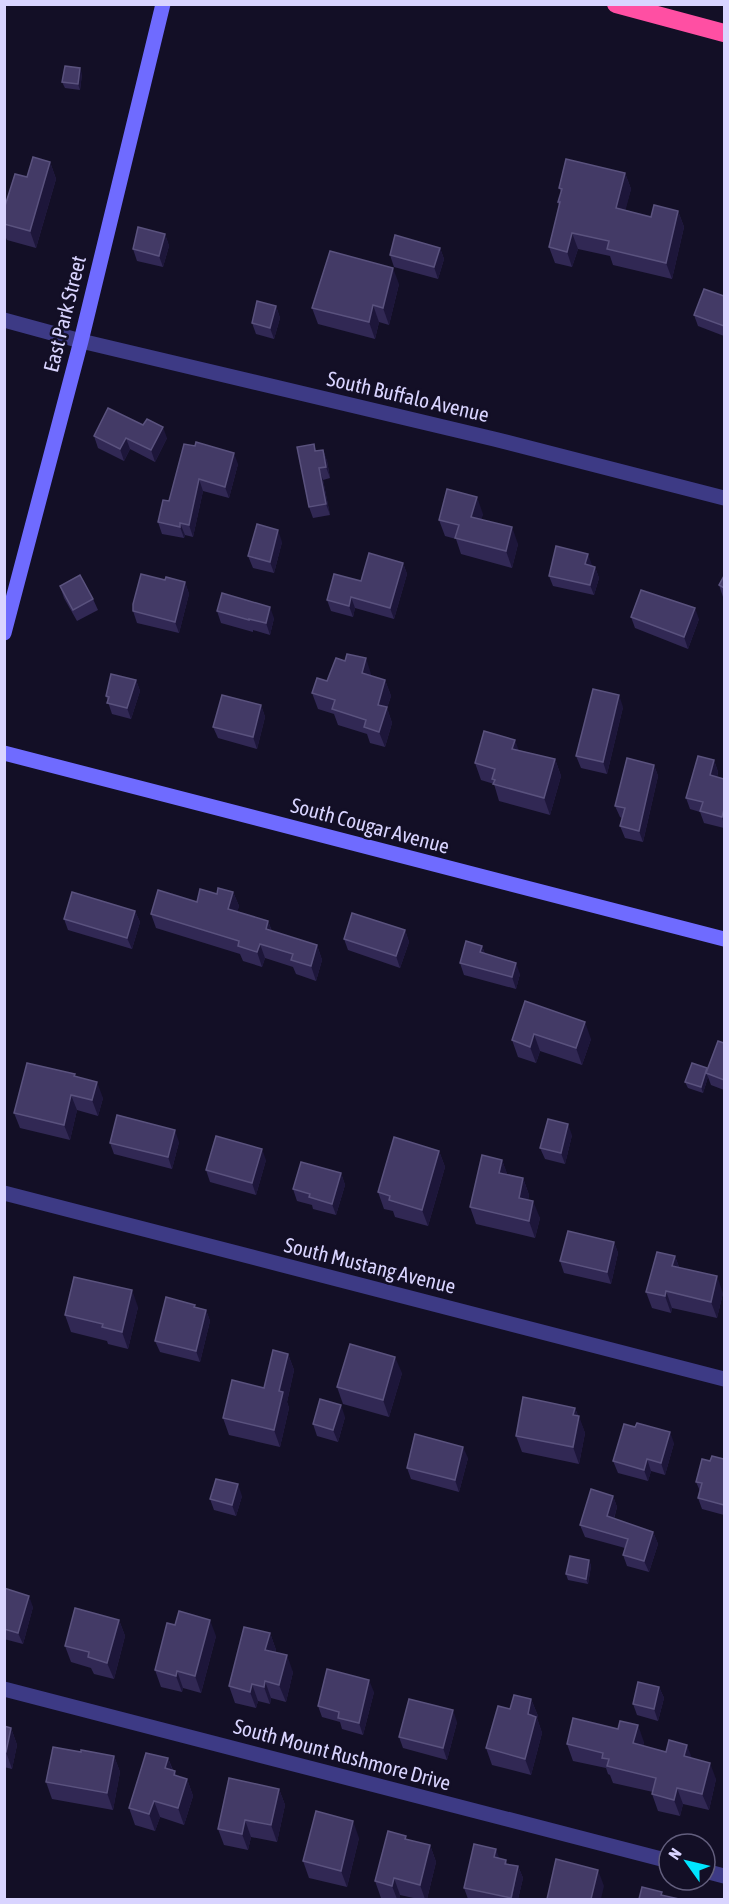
<svg xmlns="http://www.w3.org/2000/svg" width="729" height="1904" viewBox="0 0 729 1904" font-family="'Asap Condensed',sans-serif">
<style>
.lines{fill:none;stroke-linecap:round;stroke-linejoin:round}
.street{stroke:#3d3a85;stroke-width:15}
.secondary{stroke:#6f6bff;stroke-width:15}
.highway{stroke:#ff4fa3;stroke-width:18}
.wall{fill:#312854}
.shaded-wall{fill:#1d163a}
.building{fill:#433a66;stroke:#5a527e;stroke-width:1.5}
.labels{text-anchor:middle;stroke-width:5;stroke-linejoin:round;paint-order:stroke}
.street-label{font-size:21px;fill:#d9d4ff;stroke:#130f26}
</style>
<rect width="100%" height="100%" fill="#130f26"/>
<g class="lines">
<g class="street">
<path d="M 4,320 L 81,341 L 494,439 L 724,498"/>
<path d="M 4,1193 L 724,1379"/>
<path d="M 4,1689 L 669,1861"/>
<path d="M 705,1871 L 724,1876"/>
</g>
<g class="secondary">
<path d="M 4,633 L 81,341 L 163,4"/>
<path d="M 4,753 L 724,939"/>
</g>
<path class="highway" d="M 616,4 L 724,33"/>
</g>
<g class="wall">
<path d="M 82,74 L 80,90 L 65,88 L 62,82 Z"/>
<path d="M 50,162 L 56,179 L 36,248 L 7,240 L 4,234 L 4,209 L 27,177 Z"/>
<path d="M 625,173 L 631,189 L 625,210 L 651,217 L 678,211 L 684,227 L 672,279 L 613,265 L 610,256 L 578,249 L 572,267 L 555,263 L 549,247 L 559,206 L 558,202 L 561,192 L 559,188 Z"/>
<path d="M 165,234 L 169,246 L 163,267 L 137,261 L 133,249 Z"/>
<path d="M 440,248 L 444,259 L 438,279 L 394,267 L 390,255 Z"/>
<path d="M 399,284 L 389,325 L 379,322 L 375,339 L 318,324 L 312,308 Z"/>
<path d="M 724,296 L 724,336 L 698,326 L 694,315 Z"/>
<path d="M 276,306 L 280,318 L 274,339 L 256,334 L 252,323 Z"/>
<path d="M 94,436 L 167,438 L 155,462 L 130,449 L 124,461 L 98,448 Z"/>
<path d="M 184,444 L 238,464 L 229,498 L 203,491 L 193,537 L 185,535 L 184,538 L 162,534 L 158,522 L 169,501 Z"/>
<path d="M 314,444 L 316,451 L 323,450 L 327,461 L 330,478 L 323,480 L 330,515 L 313,518 L 309,507 Z"/>
<path d="M 483,514 L 481,519 L 518,544 L 512,568 L 461,554 L 456,539 L 445,536 L 439,520 Z"/>
<path d="M 282,542 L 274,573 L 253,568 L 248,556 Z"/>
<path d="M 403,563 L 407,574 L 394,619 L 355,608 L 353,617 L 331,611 L 327,600 L 361,581 Z"/>
<path d="M 592,565 L 591,566 L 595,567 L 599,578 L 594,595 L 553,586 L 549,576 Z"/>
<path d="M 724,576 L 724,600 L 719,585 Z"/>
<path d="M 165,580 L 185,582 L 189,594 L 179,633 L 137,623 L 133,611 Z"/>
<path d="M 60,586 L 93,599 L 98,610 L 77,621 L 64,598 Z"/>
<path d="M 217,611 L 274,618 L 270,635 L 253,630 L 253,632 L 221,623 Z"/>
<path d="M 631,617 L 699,619 L 688,649 L 635,628 Z"/>
<path d="M 371,674 L 371,676 L 385,680 L 391,696 L 387,708 L 392,723 L 385,747 L 370,743 L 367,734 L 338,725 L 334,714 L 318,709 L 312,693 L 327,681 Z"/>
<path d="M 136,680 L 140,691 L 131,719 L 112,714 L 106,696 Z"/>
<path d="M 261,705 L 265,717 L 257,749 L 218,738 L 213,727 Z"/>
<path d="M 623,707 L 607,774 L 581,768 L 576,756 Z"/>
<path d="M 518,750 L 555,759 L 561,776 L 550,815 L 499,801 L 494,784 L 481,780 L 475,763 Z"/>
<path d="M 714,760 L 718,772 L 717,777 L 724,779 L 724,828 L 704,823 L 700,812 L 690,809 L 686,798 Z"/>
<path d="M 654,765 L 658,776 L 643,842 L 625,838 L 620,826 L 622,818 L 620,817 L 615,806 Z"/>
<path d="M 233,892 L 239,906 L 237,912 L 268,921 L 272,931 L 317,945 L 322,960 L 316,981 L 296,974 L 293,967 L 265,958 L 262,967 L 243,961 L 240,954 L 156,928 L 151,914 L 197,902 L 217,894 Z"/>
<path d="M 135,911 L 140,922 L 132,949 L 68,930 L 64,919 Z"/>
<path d="M 405,930 L 409,942 L 400,968 L 348,950 L 344,939 Z"/>
<path d="M 482,946 L 485,954 L 520,974 L 516,989 L 464,975 L 460,963 Z"/>
<path d="M 525,1001 L 591,1039 L 582,1065 L 540,1051 L 536,1063 L 518,1057 L 512,1040 Z"/>
<path d="M 724,1043 L 724,1090 L 711,1085 L 708,1077 L 703,1093 L 688,1088 L 685,1082 L 708,1070 Z"/>
<path d="M 75,1076 L 103,1098 L 98,1116 L 77,1110 L 70,1140 L 20,1128 L 14,1113 Z"/>
<path d="M 572,1135 L 565,1164 L 545,1159 L 540,1148 Z"/>
<path d="M 179,1142 L 172,1169 L 114,1154 L 110,1143 Z"/>
<path d="M 439,1151 L 445,1167 L 428,1226 L 395,1217 L 393,1211 L 384,1209 L 378,1192 Z"/>
<path d="M 266,1160 L 256,1195 L 210,1182 L 206,1170 Z"/>
<path d="M 502,1160 L 507,1174 L 523,1178 L 529,1195 L 528,1200 L 540,1218 L 535,1238 L 476,1224 L 470,1207 Z"/>
<path d="M 341,1173 L 345,1185 L 336,1215 L 313,1209 L 312,1205 L 297,1201 L 293,1189 Z"/>
<path d="M 614,1242 L 618,1253 L 611,1284 L 564,1273 L 560,1261 Z"/>
<path d="M 675,1256 L 679,1267 L 723,1293 L 717,1318 L 672,1308 L 671,1313 L 652,1308 L 646,1292 Z"/>
<path d="M 138,1307 L 128,1349 L 108,1344 L 107,1341 L 71,1332 L 65,1315 Z"/>
<path d="M 196,1307 L 206,1310 L 210,1321 L 200,1362 L 160,1352 L 155,1341 Z"/>
<path d="M 288,1354 L 294,1370 L 287,1402 L 289,1408 L 280,1447 L 229,1435 L 223,1418 L 264,1388 Z"/>
<path d="M 402,1373 L 389,1417 L 343,1404 L 337,1387 Z"/>
<path d="M 575,1408 L 585,1433 L 579,1464 L 522,1452 L 516,1436 Z"/>
<path d="M 345,1417 L 338,1442 L 317,1436 L 313,1424 Z"/>
<path d="M 674,1443 L 665,1475 L 651,1471 L 648,1481 L 618,1473 L 613,1461 Z"/>
<path d="M 468,1458 L 459,1492 L 411,1479 L 407,1468 Z"/>
<path d="M 724,1459 L 724,1515 L 702,1509 L 698,1498 L 700,1491 L 696,1482 L 710,1461 Z"/>
<path d="M 242,1496 L 236,1516 L 214,1510 L 210,1499 Z"/>
<path d="M 613,1496 L 617,1507 L 614,1519 L 653,1532 L 658,1544 L 649,1572 L 627,1566 L 623,1555 L 625,1548 L 585,1537 L 580,1525 Z"/>
<path d="M 589,1560 L 591,1566 L 588,1584 L 568,1580 L 566,1574 Z"/>
<path d="M 4,1588 L 33,1607 L 23,1644 L 4,1639 Z"/>
<path d="M 119,1620 L 125,1636 L 114,1679 L 94,1674 L 91,1668 L 71,1662 L 65,1646 Z"/>
<path d="M 270,1633 L 276,1650 L 275,1653 L 293,1672 L 286,1702 L 271,1698 L 270,1704 L 258,1701 L 256,1708 L 235,1703 L 229,1686 Z"/>
<path d="M 216,1636 L 201,1693 L 183,1688 L 182,1692 L 161,1687 L 155,1670 Z"/>
<path d="M 659,1687 L 664,1698 L 658,1721 L 637,1715 L 633,1704 Z"/>
<path d="M 374,1692 L 363,1735 L 342,1729 L 340,1722 L 322,1717 L 318,1706 Z"/>
<path d="M 531,1699 L 538,1716 L 537,1718 L 542,1733 L 531,1775 L 492,1765 L 486,1748 L 510,1709 Z"/>
<path d="M 457,1722 L 447,1760 L 403,1748 L 399,1737 Z"/>
<path d="M 4,1726 L 11,1728 L 17,1745 L 12,1769 L 4,1767 Z"/>
<path d="M 644,1742 L 643,1746 L 692,1758 L 716,1779 L 709,1810 L 683,1804 L 680,1816 L 658,1811 L 652,1794 L 653,1792 L 613,1783 L 610,1775 L 608,1774 L 606,1768 L 573,1761 L 567,1744 Z"/>
<path d="M 81,1752 L 114,1756 L 120,1772 L 113,1810 L 52,1799 L 46,1782 Z"/>
<path d="M 168,1758 L 173,1770 L 177,1776 L 187,1779 L 193,1796 L 184,1825 L 160,1817 L 155,1831 L 135,1825 L 129,1808 Z"/>
<path d="M 279,1789 L 285,1805 L 277,1842 L 251,1837 L 248,1850 L 224,1845 L 218,1829 Z"/>
<path d="M 359,1838 L 347,1887 L 309,1878 L 303,1861 Z"/>
<path d="M 408,1840 L 430,1845 L 436,1862 L 427,1899 L 418,1899 L 400,1895 L 399,1899 L 386,1899 L 381,1898 L 375,1881 Z"/>
<path d="M 500,1859 L 506,1860 L 507,1864 L 518,1866 L 523,1878 L 518,1899 L 468,1899 L 464,1888 Z"/>
</g>
<g class="shaded-wall">
<path d="M 80,68 L 82,74 L 80,90 L 78,84 Z"/>
<path d="M 50,162 L 56,179 L 36,248 L 30,231 Z"/>
<path d="M 625,173 L 631,189 L 622,224 L 616,208 Z"/>
<path d="M 678,211 L 684,227 L 672,279 L 666,263 Z"/>
<path d="M 572,233 L 578,249 L 572,267 L 567,252 Z"/>
<path d="M 165,234 L 169,246 L 163,267 L 159,256 Z"/>
<path d="M 440,248 L 444,259 L 438,279 L 434,267 Z"/>
<path d="M 393,268 L 399,284 L 389,325 L 383,308 Z"/>
<path d="M 373,305 L 379,322 L 375,339 L 369,322 Z"/>
<path d="M 276,306 L 280,318 L 274,339 L 270,328 Z"/>
<path d="M 163,427 L 167,438 L 155,462 L 151,450 Z"/>
<path d="M 126,438 L 130,449 L 124,461 L 120,449 Z"/>
<path d="M 323,450 L 327,461 L 330,478 L 326,467 Z"/>
<path d="M 234,453 L 238,464 L 229,498 L 225,487 Z"/>
<path d="M 319,468 L 323,480 L 330,515 L 326,504 Z"/>
<path d="M 199,479 L 203,491 L 193,537 L 189,525 Z"/>
<path d="M 477,497 L 483,514 L 478,533 L 471,517 Z"/>
<path d="M 180,523 L 185,535 L 184,538 L 180,527 Z"/>
<path d="M 512,527 L 518,544 L 512,568 L 506,551 Z"/>
<path d="M 278,530 L 282,542 L 274,573 L 270,562 Z"/>
<path d="M 588,554 L 592,565 L 589,575 L 585,564 Z"/>
<path d="M 403,563 L 407,574 L 394,619 L 390,608 Z"/>
<path d="M 595,567 L 599,578 L 594,595 L 590,585 Z"/>
<path d="M 185,582 L 189,594 L 179,633 L 175,622 Z"/>
<path d="M 351,597 L 355,608 L 353,617 L 349,606 Z"/>
<path d="M 270,607 L 274,618 L 270,635 L 266,623 Z"/>
<path d="M 695,608 L 699,619 L 688,649 L 684,637 Z"/>
<path d="M 366,658 L 371,674 L 368,689 L 362,673 Z"/>
<path d="M 136,680 L 140,691 L 131,719 L 127,708 Z"/>
<path d="M 385,680 L 391,696 L 387,708 L 392,723 L 385,747 L 379,732 L 378,705 Z"/>
<path d="M 619,695 L 623,707 L 607,774 L 603,762 Z"/>
<path d="M 261,705 L 265,717 L 257,749 L 253,737 Z"/>
<path d="M 515,740 L 521,757 L 512,749 Z"/>
<path d="M 555,759 L 561,776 L 550,815 L 544,798 Z"/>
<path d="M 714,760 L 718,772 L 714,786 L 710,775 Z"/>
<path d="M 654,765 L 658,776 L 643,842 L 639,831 Z"/>
<path d="M 724,809 L 724,825 L 722,817 Z"/>
<path d="M 233,892 L 239,906 L 234,923 L 228,909 Z"/>
<path d="M 135,911 L 140,922 L 132,949 L 127,938 Z"/>
<path d="M 268,921 L 273,935 L 266,929 Z"/>
<path d="M 405,930 L 409,942 L 400,968 L 396,956 Z"/>
<path d="M 260,944 L 265,958 L 262,967 L 257,952 Z"/>
<path d="M 317,945 L 322,960 L 316,981 L 311,966 Z"/>
<path d="M 482,946 L 486,957 L 480,952 Z"/>
<path d="M 516,963 L 520,974 L 516,989 L 512,977 Z"/>
<path d="M 585,1022 L 591,1039 L 582,1065 L 576,1048 Z"/>
<path d="M 534,1034 L 540,1051 L 536,1063 L 530,1047 Z"/>
<path d="M 707,1068 L 709,1073 L 706,1073 L 708,1077 L 703,1093 L 701,1087 Z"/>
<path d="M 97,1082 L 103,1098 L 98,1116 L 92,1100 Z"/>
<path d="M 71,1095 L 77,1110 L 70,1140 L 64,1125 Z"/>
<path d="M 568,1124 L 572,1135 L 565,1164 L 561,1153 Z"/>
<path d="M 175,1130 L 179,1142 L 172,1169 L 168,1157 Z"/>
<path d="M 262,1149 L 266,1160 L 256,1195 L 252,1183 Z"/>
<path d="M 439,1151 L 445,1167 L 428,1226 L 422,1210 Z"/>
<path d="M 502,1160 L 508,1176 L 499,1173 Z"/>
<path d="M 341,1173 L 345,1185 L 336,1215 L 332,1204 Z"/>
<path d="M 523,1178 L 529,1195 L 525,1215 L 519,1198 Z"/>
<path d="M 533,1201 L 540,1218 L 535,1238 L 529,1221 Z"/>
<path d="M 614,1242 L 618,1253 L 611,1284 L 607,1272 Z"/>
<path d="M 675,1256 L 681,1273 L 672,1266 Z"/>
<path d="M 717,1276 L 723,1293 L 717,1318 L 711,1302 Z"/>
<path d="M 132,1290 L 138,1307 L 128,1349 L 122,1332 Z"/>
<path d="M 666,1291 L 672,1308 L 671,1313 L 665,1296 Z"/>
<path d="M 206,1310 L 210,1321 L 200,1362 L 196,1351 Z"/>
<path d="M 288,1354 L 294,1370 L 287,1402 L 289,1408 L 280,1447 L 274,1430 L 279,1391 Z"/>
<path d="M 395,1357 L 402,1373 L 389,1417 L 383,1400 Z"/>
<path d="M 341,1405 L 345,1417 L 338,1442 L 333,1430 Z"/>
<path d="M 575,1408 L 579,1419 L 579,1416 L 585,1433 L 579,1464 L 573,1447 L 573,1415 Z"/>
<path d="M 670,1432 L 674,1443 L 665,1475 L 661,1463 Z"/>
<path d="M 463,1447 L 468,1458 L 459,1492 L 455,1480 Z"/>
<path d="M 647,1459 L 651,1471 L 648,1481 L 644,1470 Z"/>
<path d="M 238,1484 L 242,1496 L 236,1516 L 232,1505 Z"/>
<path d="M 613,1496 L 617,1507 L 611,1528 L 607,1516 Z"/>
<path d="M 653,1532 L 658,1544 L 649,1572 L 644,1561 Z"/>
<path d="M 589,1560 L 591,1566 L 588,1584 L 586,1579 Z"/>
<path d="M 29,1596 L 33,1607 L 23,1644 L 18,1633 Z"/>
<path d="M 119,1620 L 125,1636 L 114,1679 L 107,1663 Z"/>
<path d="M 210,1620 L 216,1636 L 201,1693 L 195,1676 Z"/>
<path d="M 270,1633 L 276,1650 L 272,1667 L 265,1650 Z"/>
<path d="M 287,1655 L 293,1672 L 286,1702 L 279,1685 Z"/>
<path d="M 177,1671 L 183,1688 L 182,1692 L 176,1676 Z"/>
<path d="M 369,1680 L 374,1692 L 363,1735 L 359,1723 Z"/>
<path d="M 265,1681 L 271,1698 L 270,1704 L 264,1687 Z"/>
<path d="M 252,1684 L 258,1701 L 256,1708 L 250,1692 Z"/>
<path d="M 659,1687 L 664,1698 L 658,1721 L 654,1709 Z"/>
<path d="M 531,1699 L 538,1716 L 537,1718 L 542,1733 L 531,1775 L 525,1759 L 528,1714 Z"/>
<path d="M 453,1710 L 457,1722 L 447,1760 L 443,1748 Z"/>
<path d="M 638,1725 L 644,1742 L 640,1760 L 633,1743 Z"/>
<path d="M 11,1728 L 17,1745 L 12,1769 L 6,1752 Z"/>
<path d="M 687,1745 L 693,1761 L 684,1756 Z"/>
<path d="M 114,1756 L 120,1772 L 113,1810 L 107,1793 Z"/>
<path d="M 168,1758 L 174,1774 L 175,1771 L 181,1788 L 165,1768 Z"/>
<path d="M 710,1763 L 716,1779 L 709,1810 L 702,1794 Z"/>
<path d="M 187,1779 L 193,1796 L 184,1825 L 178,1808 Z"/>
<path d="M 677,1788 L 683,1804 L 680,1816 L 674,1800 Z"/>
<path d="M 279,1789 L 285,1805 L 277,1842 L 271,1825 Z"/>
<path d="M 154,1801 L 160,1817 L 155,1831 L 149,1814 Z"/>
<path d="M 245,1820 L 251,1837 L 248,1850 L 242,1834 Z"/>
<path d="M 353,1821 L 359,1838 L 347,1887 L 341,1871 Z"/>
<path d="M 430,1845 L 436,1862 L 427,1899 L 425,1899 L 420,1885 Z"/>
<path d="M 496,1849 L 500,1860 L 494,1857 Z"/>
<path d="M 518,1866 L 523,1878 L 518,1899 L 512,1899 Z"/>
<path d="M 598,1870 L 604,1886 L 601,1899 L 591,1899 Z"/>
<path d="M 394,1878 L 400,1895 L 399,1899 L 397,1899 L 392,1886 Z"/>
</g>
<g class="building">
<path d="M 65,66 L 80,68 L 78,84 L 62,82 Z"/>
<path d="M 33,157 L 50,162 L 30,231 L 4,224 L 4,209 L 15,174 L 27,177 Z"/>
<path d="M 566,159 L 625,173 L 616,208 L 651,217 L 654,205 L 678,211 L 666,263 L 607,249 L 609,241 L 572,233 L 567,252 L 549,247 L 560,202 L 558,202 L 562,189 L 559,188 Z"/>
<path d="M 138,227 L 165,234 L 159,256 L 133,249 Z"/>
<path d="M 395,235 L 440,248 L 434,267 L 390,255 Z"/>
<path d="M 330,251 L 393,268 L 383,308 L 373,305 L 369,322 L 312,308 Z"/>
<path d="M 704,289 L 724,296 L 724,326 L 694,315 Z"/>
<path d="M 257,301 L 276,306 L 270,328 L 252,323 Z"/>
<path d="M 108,408 L 143,425 L 147,419 L 163,427 L 151,450 L 126,438 L 120,449 L 94,436 Z"/>
<path d="M 196,442 L 234,453 L 225,487 L 199,479 L 189,525 L 180,523 L 180,527 L 158,522 L 163,500 L 169,501 L 184,444 L 195,446 Z"/>
<path d="M 314,444 L 315,451 L 323,450 L 326,467 L 319,468 L 326,504 L 309,507 L 297,447 Z"/>
<path d="M 447,489 L 477,497 L 471,517 L 512,527 L 506,551 L 455,538 L 459,525 L 439,520 Z"/>
<path d="M 257,524 L 278,530 L 270,562 L 248,556 Z"/>
<path d="M 556,546 L 588,554 L 585,564 L 595,567 L 590,585 L 549,576 Z"/>
<path d="M 369,553 L 403,563 L 390,608 L 351,597 L 349,606 L 327,600 L 334,574 L 361,581 Z"/>
<path d="M 141,574 L 165,580 L 166,577 L 185,582 L 175,622 L 133,611 L 133,604 Z"/>
<path d="M 80,575 L 93,599 L 73,610 L 60,586 Z"/>
<path d="M 724,576 L 724,588 L 719,585 Z"/>
<path d="M 641,590 L 695,608 L 684,637 L 631,617 Z"/>
<path d="M 222,593 L 270,607 L 266,623 L 249,619 L 249,620 L 217,611 Z"/>
<path d="M 347,654 L 366,658 L 362,673 L 385,680 L 378,705 L 387,707 L 379,732 L 364,727 L 366,720 L 332,709 L 335,700 L 312,693 L 317,678 L 327,681 L 336,658 L 345,661 Z"/>
<path d="M 111,674 L 136,680 L 127,708 L 107,703 L 109,697 L 106,696 Z"/>
<path d="M 593,689 L 619,695 L 603,762 L 576,756 Z"/>
<path d="M 222,695 L 261,705 L 253,737 L 213,727 Z"/>
<path d="M 484,731 L 515,740 L 512,749 L 555,759 L 544,798 L 493,784 L 495,780 L 492,779 L 495,769 L 475,763 Z"/>
<path d="M 698,756 L 714,760 L 710,775 L 724,779 L 724,809 L 722,817 L 700,811 L 703,802 L 686,798 Z"/>
<path d="M 627,758 L 654,765 L 639,831 L 620,826 L 625,808 L 615,806 Z"/>
<path d="M 218,888 L 233,892 L 228,909 L 268,921 L 266,929 L 317,945 L 311,966 L 291,960 L 293,954 L 260,944 L 257,952 L 238,946 L 239,941 L 151,914 L 158,890 L 197,902 L 200,889 L 217,894 Z"/>
<path d="M 72,892 L 135,911 L 127,938 L 64,919 Z"/>
<path d="M 352,913 L 405,930 L 396,956 L 344,939 Z"/>
<path d="M 466,941 L 482,946 L 480,952 L 516,963 L 512,977 L 460,963 Z"/>
<path d="M 525,1001 L 585,1022 L 576,1048 L 534,1034 L 530,1047 L 512,1040 Z"/>
<path d="M 718,1041 L 724,1043 L 724,1080 L 706,1073 Z"/>
<path d="M 27,1063 L 75,1074 L 74,1076 L 97,1082 L 92,1100 L 71,1095 L 64,1125 L 14,1113 Z"/>
<path d="M 692,1063 L 707,1068 L 701,1087 L 685,1082 Z"/>
<path d="M 117,1115 L 175,1130 L 168,1157 L 110,1143 Z"/>
<path d="M 548,1119 L 568,1124 L 561,1153 L 540,1148 Z"/>
<path d="M 216,1136 L 262,1149 L 252,1183 L 206,1170 Z"/>
<path d="M 394,1137 L 439,1151 L 422,1210 L 389,1200 L 390,1196 L 378,1192 Z"/>
<path d="M 482,1155 L 502,1160 L 499,1173 L 523,1178 L 519,1198 L 533,1201 L 529,1221 L 470,1207 Z"/>
<path d="M 301,1162 L 341,1173 L 332,1204 L 309,1197 L 310,1194 L 293,1189 Z"/>
<path d="M 568,1231 L 614,1242 L 607,1272 L 560,1261 Z"/>
<path d="M 657,1252 L 675,1256 L 672,1266 L 717,1276 L 711,1302 L 666,1291 L 665,1296 L 646,1292 Z"/>
<path d="M 74,1277 L 132,1290 L 122,1332 L 102,1327 L 103,1324 L 65,1315 Z"/>
<path d="M 166,1297 L 195,1305 L 194,1307 L 206,1310 L 196,1351 L 155,1341 Z"/>
<path d="M 350,1344 L 395,1357 L 383,1400 L 337,1387 Z"/>
<path d="M 273,1350 L 288,1354 L 279,1391 L 283,1392 L 274,1430 L 223,1418 L 232,1380 L 264,1388 Z"/>
<path d="M 523,1397 L 575,1408 L 573,1415 L 579,1416 L 573,1447 L 516,1436 Z"/>
<path d="M 320,1399 L 341,1405 L 333,1430 L 313,1424 Z"/>
<path d="M 637,1423 L 670,1432 L 661,1463 L 647,1459 L 644,1470 L 613,1461 L 624,1424 L 635,1427 Z"/>
<path d="M 415,1434 L 463,1447 L 455,1480 L 407,1468 Z"/>
<path d="M 712,1456 L 724,1459 L 724,1505 L 698,1498 L 702,1483 L 696,1482 L 702,1459 L 710,1461 Z"/>
<path d="M 216,1479 L 238,1484 L 232,1505 L 210,1499 Z"/>
<path d="M 591,1489 L 613,1496 L 607,1516 L 653,1532 L 644,1561 L 623,1555 L 628,1539 L 580,1525 Z"/>
<path d="M 570,1556 L 589,1560 L 586,1579 L 566,1574 Z"/>
<path d="M 4,1588 L 29,1596 L 18,1633 L 4,1629 Z"/>
<path d="M 75,1608 L 119,1620 L 107,1663 L 88,1657 L 89,1652 L 65,1646 Z"/>
<path d="M 179,1611 L 210,1620 L 195,1676 L 177,1671 L 176,1676 L 155,1670 L 167,1623 L 175,1625 Z"/>
<path d="M 244,1627 L 270,1633 L 265,1650 L 287,1655 L 279,1685 L 265,1681 L 264,1687 L 252,1684 L 250,1692 L 229,1686 Z"/>
<path d="M 327,1669 L 369,1680 L 359,1723 L 338,1718 L 339,1712 L 318,1706 Z"/>
<path d="M 638,1682 L 659,1687 L 654,1709 L 633,1704 Z"/>
<path d="M 514,1695 L 531,1699 L 528,1714 L 536,1717 L 525,1759 L 486,1748 L 498,1706 L 510,1709 Z"/>
<path d="M 409,1699 L 453,1710 L 443,1748 L 399,1737 Z"/>
<path d="M 573,1718 L 618,1729 L 620,1721 L 638,1725 L 633,1743 L 666,1752 L 669,1740 L 687,1745 L 684,1756 L 710,1763 L 702,1794 L 677,1788 L 674,1800 L 652,1794 L 656,1778 L 607,1766 L 609,1759 L 602,1758 L 603,1753 L 567,1744 Z"/>
<path d="M 4,1726 L 11,1728 L 6,1752 L 4,1752 Z"/>
<path d="M 53,1747 L 81,1752 L 81,1750 L 114,1756 L 107,1793 L 46,1782 Z"/>
<path d="M 146,1753 L 168,1758 L 165,1768 L 175,1771 L 174,1775 L 187,1779 L 178,1808 L 154,1801 L 149,1814 L 129,1808 Z"/>
<path d="M 229,1778 L 279,1789 L 271,1825 L 245,1820 L 242,1834 L 218,1829 Z"/>
<path d="M 316,1811 L 353,1821 L 341,1871 L 303,1861 Z"/>
<path d="M 388,1831 L 406,1836 L 405,1839 L 430,1845 L 420,1885 L 394,1878 L 392,1886 L 375,1881 Z"/>
<path d="M 474,1844 L 496,1849 L 494,1857 L 506,1860 L 505,1864 L 518,1866 L 511,1898 L 464,1888 Z"/>
<path d="M 556,1859 L 598,1870 L 591,1899 L 547,1899 Z"/>
<path d="M 642,1887 L 662,1892 L 661,1895 L 679,1899 L 639,1899 Z"/>
</g>
<g class="labels">
<g class="street-label">
<text transform="translate(65 314) rotate(-76)" y="7">East Park Street</text>
<text transform="translate(408 397) rotate(13)" y="7">South Buffalo Avenue</text>
<text transform="translate(370 826) rotate(15)" y="7">South Cougar Avenue</text>
<text transform="translate(370 1266) rotate(14)" y="7">South Mustang Avenue</text>
<text transform="translate(342 1755) rotate(15)" y="7">South Mount Rushmore Drive</text>
</g>
</g>
<rect width="729" height="1904" fill="none" stroke="#d9d4ff" stroke-width="12"/>
<g transform="translate(687 1862) rotate(304)"><circle r="28" fill="#130f26" stroke="#625e7d" stroke-width="1.5"/>
<path d="M0-4.5L10 22L0 15L-10 22Z" fill="#00e5ff"/>
<text y="-9" font-size="16" font-weight="bold" text-anchor="middle" fill="#d9d4ff">N</text>
</g>
</svg>
